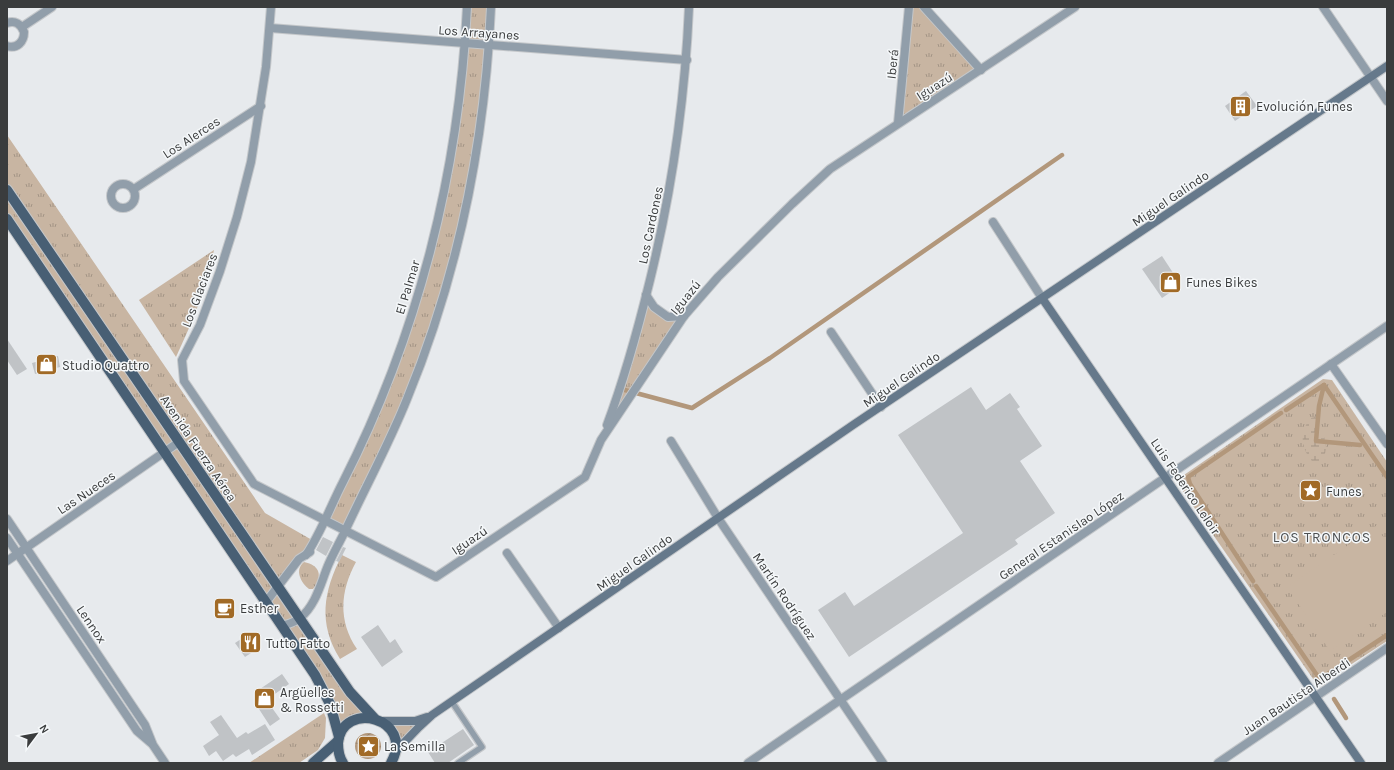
<svg xmlns="http://www.w3.org/2000/svg" width="1394" height="770" viewBox="0 0 1394 770" font-family="Karla,sans-serif">
<style>
.grass{fill:url(#grass-tufts)}
.wetland{fill:url(#wetland-marsh)}
.garden{fill:#c8b5a2}
.water{fill:url(#water-waves)}
.lines{fill:none;stroke-linecap:round;stroke-linejoin:round}
.stream{stroke:#b2977b;stroke-width:4.5}
.building{fill:#c0c3c6}
.lane-casing{stroke:#c4c7ca;stroke-width:8}
.street-casing{stroke:#c4c7ca;stroke-width:10}
.secondary-casing{stroke:#c4c7ca;stroke-width:10}
.primary-casing{stroke:#c4c7ca;stroke-width:12}
.lane{stroke:#919eaa;stroke-width:5.5}
.street{stroke:#919eaa;stroke-width:8}
.secondary{stroke:#66798b;stroke-width:8}
.primary{stroke:#485f74;stroke-width:10}
.labels{text-anchor:middle;stroke-width:3;stroke-linejoin:round;paint-order:stroke}
.street-label{font-size:13px;fill:#3a3c3d;stroke:#f5f8fa}
.poi-label{font-size:13px;fill:#3a3c3d;stroke:#f5f8fa;text-anchor:start}
.neighbourhood-label{font-size:14px;letter-spacing:1px;fill:#4d5052;stroke:#f5f8fa}
</style>
<defs>
<pattern id="grass-tufts" width="24" height="20" patternUnits="userSpaceOnUse"><rect width="24" height="20" fill="#c8b5a2"/><path d="M3 7l-1-3M5 7V3M7 7l1-3M15 17l-1-3M17 17v-4M19 17l1-3" fill="none" stroke="#a39485"/></pattern>
<pattern id="wetland-marsh" width="20" height="14" patternUnits="userSpaceOnUse"><rect width="20" height="14" fill="#c8b5a2"/><path d="M1 5h8M5 5V1M11 12h8M15 12V8" fill="none" stroke="#a39485"/></pattern>
<pattern id="water-waves" width="16" height="10" patternUnits="userSpaceOnUse"><rect width="16" height="10" fill="#b2977b"/><path d="M0 5q4-4 8 0t8 0" fill="none" stroke="#927c66"/></pattern>
</defs>
<rect width="100%" height="100%" fill="#e7eaed"/>
<g class="grass">
<path d="M 467,7 L 491,7 L 481,117 L 453,260 L 408,398 L 345,530 L 324,519 L 356,456 L 409,323 L 446,185 Z"/>
<path d="M 909,7 L 924,7 L 981,70 L 898,123 Z"/>
<path d="M 7,135 L 265,513 L 312,540 L 278,587 L 374,718 L 357,719 L 339,737 L 330,704 L 7,219 Z"/>
<path d="M 214,250 C 206,290 193,320 176,357 L 139,300 Z"/>
<path d="M 646,295 L 668,317 L 684,316 L 601,440 Z"/>
<path d="M 1323,379 L 1332,380 L 1387,462 L 1387,641 L 1318,686 L 1182,490 L 1182,482 L 1184,475 Z"/>
<path d="M 342,555 L 356,562 C 340,591 338,621 357,649 L 340,659 C 318,623 323,592 342,555 Z"/>
<path d="M 304,562 C 320,565 323,576 313,589 L 309,589 C 301,583 294,570 304,562 Z"/>
<path d="M 324,713 L 326,718 L 325,738 L 318,750 L 299,763 L 249,763 Z"/>
<path d="M 392,725 L 412,725 L 413,727 L 400,744 Z"/>
</g>
<path class="wetland" d="M 1315,417 L 1320,421 C 1319,427 1322,428 1323,433 C 1328,450 1327,453 1317,466 C 1302,453 1297,433 1311,418 Z"/>
<path class="garden" d="M 1376,526 L 1387,543 L 1387,612 L 1330,651 L 1287,587 Z"/>
<circle class="water" cx="368" cy="746" r="13"/>
<g class="lines">
<g class="stream">
<path d="M 1324,385 L 1387,477"/>
<path d="M 1324,385 L 1319,406 L 1316,441 L 1360,445"/>
<path d="M 621,389 L 692,408 L 770,358 L 1062,155"/>
<path d="M 1286,410 L 1324,385"/>
<path d="M 1253,581 L 1190,484 L 1188,477 L 1281,413"/>
<path d="M 1256,586 L 1323,684"/>
<path d="M 1320,679 L 1387,635"/>
<path d="M 1334,699 L 1346,718"/>
</g>
</g>
<g class="building">
<path d="M 1246,91 L 1257,106 L 1235,121 L 1225,106 Z"/>
<path d="M 1162,256 L 1181,285 L 1162,298 L 1142,269 Z"/>
<path d="M 7,339 L 27,369 L 17,375 L 7,360 Z"/>
<path d="M 58,356 L 60,367 L 35,374 L 32,363 Z"/>
<path d="M 971,387 L 986,410 L 1010,393 L 1020,407 L 1017,409 L 1042,446 L 1020,461 L 1055,513 L 1015,540 L 1018,544 L 849,657 L 818,610 L 845,592 L 854,606 L 963,533 L 898,435 Z"/>
<path d="M 323,537 L 333,542 L 326,556 L 316,550 Z"/>
<path d="M 343,547 L 346,548 L 339,562 L 336,561 Z"/>
<path d="M 378,625 L 390,643 L 395,639 L 403,652 L 382,667 L 361,637 Z"/>
<path d="M 250,633 L 260,647 L 245,657 L 235,643 Z"/>
<path d="M 282,674 L 289,684 L 272,696 L 270,705 L 280,719 L 270,726 L 257,706 L 260,689 Z"/>
<path d="M 221,715 L 237,738 L 246,732 L 248,734 L 265,724 L 275,740 L 252,755 L 249,749 L 236,757 L 233,754 L 223,761 L 216,751 L 209,756 L 203,746 L 219,735 L 210,722 Z"/>
<path d="M 463,729 L 474,745 L 448,763 L 435,763 L 428,752 Z"/>
</g>
<g class="lines">
<defs>
<path id="lane" d="M 452,702 L 482,747 L 458,763"/>
<g id="street">
<path d="M 271,7 L 266,67 L 251,162 L 237,217 L 220,271 L 200,325 L 182,360 L 184,381 L 254,484 L 436,577 L 585,477 L 601,440 L 684,316 L 718,277 L 792,204 L 830,169 L 1075,7"/>
<path d="M 924,7 L 981,70"/>
<path d="M 1323,7 L 1387,101"/>
<path d="M 7,23 C 15,20 21,24 24,32 C 24,42 17,49 7,46"/>
<path d="M 22,27 L 52,7"/>
<path d="M 270,28 L 687,60"/>
<path d="M 898,123 L 909,7"/>
<circle cx="123" cy="196" r="12"/>
<path d="M 134,189 L 261,106"/>
<path d="M 993,222 L 1042,298"/>
<path d="M 646,295 L 654,307 L 668,317 L 684,316"/>
<path d="M 831,332 L 881,407"/>
<path d="M 1331,364 L 1387,444"/>
<path d="M 607,425 C 625,377 638,329 650,280 C 672,190 685,100 689,7"/>
<path d="M 671,441 L 718,518 L 883,763"/>
<path d="M 7,519 L 145,725 L 153,745 L 165,763"/>
<path d="M 7,538 L 137,731 L 151,743"/>
<path d="M 507,553 L 559,628"/>
<path d="M 306,555 C 320,535 331,505 343,482 C 418,335 459,172 467,7"/>
<path d="M 7,561 L 179,442"/>
<path d="M 266,602 L 299,559 L 310,552"/>
<path d="M 282,626 C 288,624 296,622 300,618 C 315,606 320,586 327,568 C 332,555 340,542 346,529 C 366,486 389,444 407,399 C 458,275 485,141 491,7"/>
<path d="M 748,763 L 1387,326"/>
<path d="M 1218,763 L 1387,648"/>
</g>
<g id="secondary">
<path d="M 1042,298 L 1361,763"/>
<path d="M 381,721 L 415,721 L 427,717"/>
<path d="M 395,752 L 419,727 L 432,715 L 853,425 L 1387,66"/>
</g>
<g id="primary">
<path d="M 7,190 L 350,692 L 374,718"/>
<path d="M 7,219 L 315,675 L 330,704 L 339,737"/>
<path d="M 313,763 L 338,741"/>
<path d="M 343,763 C 339,757 338,750 338,743 C 342,699 416,718 391,763"/>
</g>
</defs>
<use href="#lane" class="lane-casing"/>
<use href="#street" class="street-casing"/>
<use href="#secondary" class="secondary-casing"/>
<use href="#primary" class="primary-casing"/>
<use href="#lane" class="lane"/>
<use href="#street" class="street"/>
<use href="#secondary" class="secondary"/>
<use href="#primary" class="primary"/>
</g>
<defs>
<symbol id="building-square" viewBox="-11 -11 22 22"><rect x="-9" y="-9" width="18" height="18" rx="4" fill="#a16a26" stroke="#f5f8fa"/><path d="M-4-6H4V6H1V3H-1V6H-4ZM-2.5-4.3h1.7v1.8h-1.7ZM.8-4.3h1.7v1.8H.8ZM-2.5-1h1.7V.8h-1.7ZM.8-1h1.7V.8H.8Z" fill="#fff"/></symbol>
<symbol id="shop-square" viewBox="-11 -11 22 22"><rect x="-9" y="-9" width="18" height="18" rx="4" fill="#a16a26" stroke="#f5f8fa"/><path d="M-5-2.5h2.3a2.7 3.5 0 0 1 5.4 0H5L5.5 6h-11ZM-1.5-2.5h3a1.5 2.3 0 0 0-3 0Z" fill="#fff"/></symbol>
<symbol id="sight-square" viewBox="-11 -11 22 22"><rect x="-9" y="-9" width="18" height="18" rx="4" fill="#a16a26" stroke="#f5f8fa"/><path d="M0-6L1.8-2.2L6-1.7L2.9 1.2L3.7 5.4L0 3.3L-3.7 5.4L-2.9 1.2L-6-1.7L-1.8-2.2Z" fill="#fff"/></symbol>
<symbol id="cafe-square" viewBox="-11 -11 22 22"><rect x="-9" y="-9" width="18" height="18" rx="4" fill="#a16a26" stroke="#f5f8fa"/><path d="M-5.5-4.5H6V0H3Q3 3.5 0 3.5H-2.5Q-5.5 3.5-5.5 0ZM3-3.2v2h1.7v-2ZM-6 4.5H4V6H-6Z" fill="#fff"/></symbol>
<symbol id="restaurant-square" viewBox="-11 -11 22 22"><rect x="-9" y="-9" width="18" height="18" rx="4" fill="#a16a26" stroke="#f5f8fa"/><path d="M-5-6h1v4h1v-4h1v4h1v-4h1v5L-1.5 .5V6h-2V.5L-5-1ZM5-6V6H3V1.5H1.5Q1.5-4 5-6Z" fill="#fff"/></symbol>
</defs>
<g fill-rule="evenodd">
<use href="#building-square" x="1228" y="94" width="25" height="25"/>
<use href="#shop-square" x="1158" y="270" width="25" height="25"/>
<use href="#shop-square" x="34" y="352" width="25" height="25"/>
<use href="#sight-square" x="1298" y="478" width="25" height="25"/>
<use href="#cafe-square" x="212" y="596" width="25" height="25"/>
<use href="#restaurant-square" x="238" y="630" width="25" height="25"/>
<use href="#shop-square" x="252" y="686" width="25" height="25"/>
<use href="#sight-square" x="356" y="734" width="25" height="25"/>
</g>
<g class="labels">
<g class="street-label">
<text transform="translate(479 32) rotate(4)" y="5">Los Arrayanes</text>
<text transform="translate(892 64) rotate(-84)" y="5">Iberá</text>
<text transform="translate(934 86) rotate(-32)" y="5">Iguazú</text>
<text transform="translate(191 137) rotate(-33)" y="5">Los Alerces</text>
<text transform="translate(1170 198) rotate(-34)" y="5">Miguel Galindo</text>
<text transform="translate(650 225) rotate(-78)" y="5">Los Cardones</text>
<text transform="translate(407 287) rotate(-73)" y="5">El Palmar</text>
<text transform="translate(199 290) rotate(-69)" y="5">Los Glaciares</text>
<text transform="translate(685 297) rotate(-51)" y="5">Iguazú</text>
<text transform="translate(901 379) rotate(-34)" y="5">Miguel Galindo</text>
<text transform="translate(199 448) rotate(56)" y="5">Avenida Fuerza Aérea</text>
<text transform="translate(1186 486) rotate(56)" y="5">Luis Federico Leloir</text>
<text transform="translate(86 492) rotate(-34)" y="5">Las Nueces</text>
<text transform="translate(1061 535) rotate(-34)" y="5">General Estanislao López</text>
<text transform="translate(469 540) rotate(-34)" y="5">Iguazú</text>
<text transform="translate(634 562) rotate(-35)" y="5">Miguel Galindo</text>
<text transform="translate(785 596) rotate(56)" y="5">Martín Rodríguez</text>
<text transform="translate(92 624) rotate(56)" y="5">Lennox</text>
<text transform="translate(1296 696) rotate(-34)" y="5">Juan Bautista Alberdi</text>
</g>
<g class="poi-label">
<text x="1256" y="111">Evolución Funes</text>
<text x="1186" y="287">Funes Bikes</text>
<text x="62" y="370">Studio Quattro</text>
<text x="1326" y="496">Funes</text>
<text x="240" y="613">Esther</text>
<text x="266" y="648">Tutto Fatto</text>
<text x="280" y="697">Argüelles<tspan x="280" dy="15">&amp; Rossetti</tspan></text>
<text x="384" y="751">La Semilla</text>
</g>
<g class="neighbourhood-label">
<text x="1322" y="542">LOS TRONCOS</text>
</g>
</g>
<rect width="1394" height="770" fill="none" stroke="#3a3c3d" stroke-width="16"/>
<g transform="translate(36 734) rotate(58)" stroke="#f5f8fa" stroke-width="3" paint-order="stroke">
<path d="M0-3L7 15L0 10L-7 15Z" fill="#3a3c3d"/>
<text y="-6" font-size="11" font-weight="bold" text-anchor="middle" fill="#3a3c3d">N</text>
</g>
</svg>
